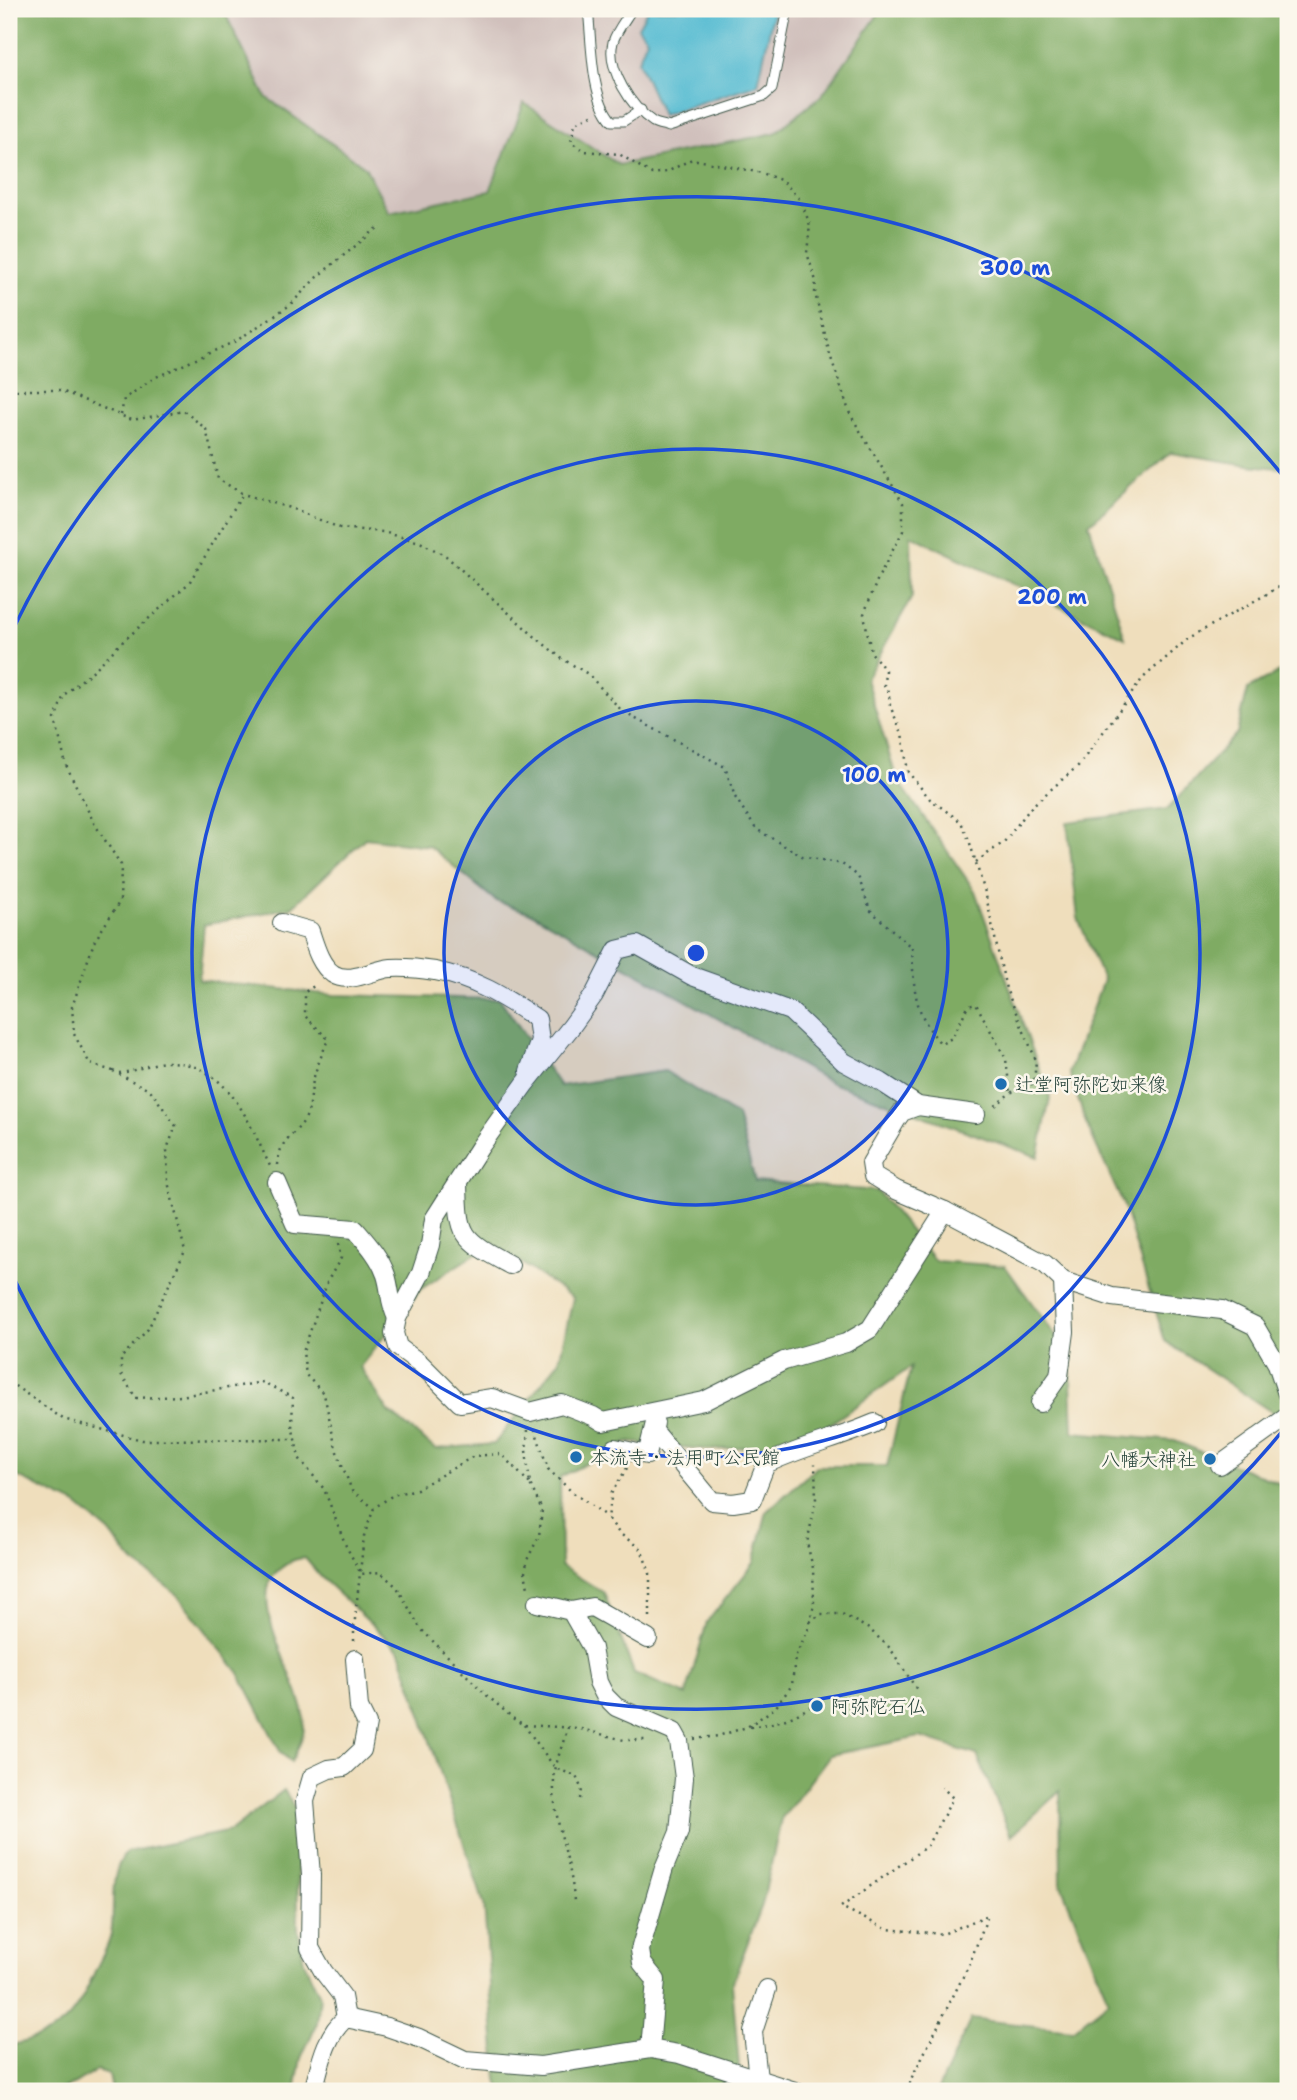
<svg xmlns="http://www.w3.org/2000/svg" width="1297" height="2100" viewBox="0 0 1297 2100" font-family="'Shantell Sans','Klee One',sans-serif">
<style>
.industrial{fill:#d0c0bc}
.forest{fill:#7fab63;stroke:#4f744c;stroke-width:2;fill-rule:evenodd}
.water{fill:#54bbd2;stroke:#3a7c83;stroke-width:2}
.lines{fill:none;stroke-linecap:round;stroke-linejoin:round}
.lane-casing{stroke:#3e5548;stroke-width:11}
.street-casing{stroke:#3e5548;stroke-width:20}
.path{stroke:#3e5548;stroke-width:2.5;stroke-dasharray:2 5;stroke-linecap:butt}
.lane{stroke:#fff;stroke-width:9}
.street{stroke:#fff;stroke-width:18}
.ring{fill:none;stroke:#1d4ed8;stroke-width:3.5}
.poi-dot{fill:#1f6fb2;stroke:#fbf7ec;stroke-width:2.5}
.labels{text-anchor:middle;stroke-width:5;stroke-linejoin:round;paint-order:stroke}
.poi-label{font-size:19px;fill:#1f3d34;stroke:#fbf7ec;text-anchor:start}
.centre{fill:#1d4ed8;stroke:#fbf7ec;stroke-width:3.5}
.ring-label{font-size:21px;text-anchor:middle;font-weight:bold;fill:#1d4ed8;stroke:#fbf7ec;stroke-width:5;stroke-linejoin:round;paint-order:stroke}
</style>
<rect width="100%" height="100%" fill="#fbf7ec"/>
<filter id="ink" filterUnits="userSpaceOnUse"><feTurbulence type="fractalNoise" baseFrequency=".0143" numOctaves="2"/><feDisplacementMap in="SourceGraphic" scale="14" xChannelSelector="R" yChannelSelector="G"/><feConvolveMatrix kernelMatrix="1 2 1 2 8 2 1 2 1" color-interpolation-filters="sRGB"/></filter>
<filter id="wash" filterUnits="userSpaceOnUse"><feTurbulence type="fractalNoise" baseFrequency=".00686" numOctaves="4" result="noise"/><feDisplacementMap in="SourceGraphic" scale="28" xChannelSelector="R" yChannelSelector="G"/><feGaussianBlur stdDeviation="1.57" result="paint"/><feColorMatrix in="noise" values="0 0 0 0 0 0 0 0 0 0 0 0 0 0 0 0 0 1.4 0 .05"/><feComposite in="paint" operator="in"/></filter>
<g filter="url(#wash)">
<rect width="100%" height="100%" fill="#efdebc"/>
<path class="industrial" d="M 223,9 L 882,9 L 822,96 L 775,133 L 389,212 L 365,167 L 266,97 Z"/>
<g class="forest">
<path d="M 9,9 L 223,9 L 266,97 L 365,167 L 389,212 L 490,191 L 524,103 L 619,165 L 775,133 L 822,95 L 882,9 L 1288,9 L 1288,469 L 1248,465 L 1171,452 L 1089,524 L 1125,638 L 911,535 L 912,597 L 866,679 L 896,777 L 975,891 L 1036,1060 L 1050,1098 L 1038,1157 L 832,1083 L 531,913 L 496,901 L 429,846 L 365,838 L 292,907 L 204,925 L 199,980 L 334,995 L 500,999 L 560,1086 L 665,1071 L 737,1116 L 755,1181 L 877,1191 L 935,1261 L 1005,1266 L 1070,1356 L 1073,1432 L 1175,1441 L 1288,1487 L 1288,2091 L 937,2091 L 971,2019 L 1072,2030 L 1109,2001 L 1061,1885 L 1060,1791 L 1011,1836 L 977,1755 L 920,1737 L 830,1755 L 781,1820 L 762,1905 L 732,1984 L 741,2091 L 500,2091 L 497,2079 L 484,1904 L 400,1651 L 321,1577 L 305,1558 C 294,1559 290,1561 281,1568 C 241,1596 300,1679 304,1716 C 306,1734 299,1747 291,1762 L 281,1753 L 239,1673 L 176,1593 L 133,1562 L 109,1532 L 77,1505 L 16,1476 L 9,1468 ZM 492,1243 L 573,1298 L 559,1361 L 494,1444 L 435,1449 L 388,1411 L 360,1367 L 421,1289 ZM 911,1367 L 887,1466 L 818,1466 L 767,1511 L 754,1563 L 707,1622 L 686,1695 L 634,1673 L 604,1593 L 561,1566 L 560,1477 L 628,1442 L 712,1450 L 806,1441 Z"/>
<path d="M 1288,667 L 1288,1423 L 1165,1341 L 1123,1204 L 1086,1123 L 1069,1072 L 1103,980 L 1078,918 L 1067,822 L 1168,809 L 1237,733 L 1248,689 Z"/>
<path d="M 284,1790 L 297,1812 L 298,1929 L 304,1962 L 320,1996 L 317,2023 L 301,2058 L 295,2091 L 112,2091 L 109,2074 L 97,2070 L 75,2084 L 57,2091 L 9,2091 L 9,2046 C 64,2032 73,2021 96,1969 C 101,1958 109,1946 111,1934 C 116,1906 107,1874 127,1852 L 231,1831 Z"/>
</g>
<path class="water" d="M 648,9 L 774,9 L 758,84 L 662,115 L 638,61 L 647,39 L 638,27 Z"/>
</g>
<g filter="url(#ink)">
<g class="lines">
<defs>
<g id="lane">
<path d="M 588,9 C 592,42 590,96 612,121 L 624,121 L 641,110"/>
<path d="M 632,9 C 626,19 616,31 613,42 C 606,69 632,108 653,122 C 658,125 664,125 669,127 L 764,96 L 772,89 L 788,9"/>
</g>
<g id="street">
<path d="M 282,923 L 310,931 C 315,946 320,965 333,974 C 350,985 374,969 391,968 C 404,967 422,969 435,971 C 474,978 504,997 537,1019 L 540,1040 L 529,1071"/>
<path d="M 918,1106 L 902,1112 L 897,1119 L 871,1163 L 873,1176 L 896,1190 L 945,1211 L 1045,1264 L 1063,1281 L 1112,1297 L 1222,1310 L 1255,1326 L 1277,1364 L 1288,1397"/>
<path d="M 277,1182 L 295,1224 L 355,1229 C 367,1243 380,1257 386,1275 C 391,1291 389,1302 397,1318"/>
<path d="M 458,1182 C 459,1238 461,1238 510,1265"/>
<path d="M 945,1211 L 870,1329 L 846,1343 L 784,1361 L 704,1401 L 603,1422 L 593,1416 L 562,1404 L 530,1412 L 492,1398 L 460,1403 L 421,1364 L 398,1347 L 394,1333 L 397,1318 L 421,1273 L 430,1245 L 434,1219 L 480,1147 L 525,1084 L 571,1027 L 594,995 L 617,950 L 637,945 L 692,976 L 790,1011 L 844,1062 L 881,1082 L 918,1106 L 976,1114"/>
<path d="M 1040,1403 L 1059,1376 L 1065,1332 L 1063,1281"/>
<path d="M 654,1431 L 712,1501 L 733,1503 L 752,1500 L 766,1464 C 801,1447 838,1439 875,1423"/>
<path d="M 615,1448 L 647,1455 L 655,1423"/>
<path d="M 1220,1465 L 1288,1416"/>
<path d="M 537,1603 L 571,1611 L 592,1648 L 598,1682 L 605,1696 L 616,1707 L 674,1732 L 679,1741 L 684,1778 L 679,1832 L 664,1868 L 640,1950 L 642,1963 L 656,1980 L 650,2049"/>
<path d="M 571,1611 L 592,1607 L 648,1639"/>
<path d="M 346,2018 L 342,1996 L 323,1971 L 310,1948 L 311,1875 L 305,1801 L 312,1777 L 329,1769 L 344,1767 L 362,1750 L 367,1724 L 359,1708 L 355,1659"/>
<path d="M 758,2079 L 753,2032 L 767,1989"/>
<path d="M 313,2091 C 320,2066 325,2035 346,2018 L 387,2027 L 419,2038 L 465,2060 L 541,2066 L 650,2049 L 679,2054 L 795,2091"/>
</g>
</defs>
<use href="#lane" class="lane-casing"/>
<use href="#street" class="street-casing"/>
<g class="path">
<path d="M 592,115 L 575,123 L 571,142 L 584,151 L 619,154 L 652,174 L 667,172 L 692,159 L 762,173 L 783,181 L 801,201 L 810,225 L 807,253 L 816,281 L 815,293 L 830,355 L 850,414 L 903,503 L 903,531 L 878,578 L 864,614 L 871,652 L 885,670 L 884,685 L 889,693 L 890,706 L 902,733 L 908,772 L 930,799 L 961,822 L 969,840 L 986,896 L 1006,989 L 1036,1060 L 1034,1083 L 1010,1093 L 993,1108"/>
<path d="M 9,390 L 59,390 L 132,420 L 184,411 L 206,429 L 218,479 L 243,494 L 290,508 L 340,528 L 383,532 L 420,542 L 446,556 L 533,635 L 561,658 L 588,674 L 623,712 L 725,767 L 735,797 L 756,829 L 802,856 L 842,864 L 858,876 L 870,910 L 912,948 C 914,990 913,1011 941,1044 L 952,1038 L 968,1006 L 976,1004 L 1006,1059 L 1010,1093"/>
<path d="M 121,415 L 124,399 L 154,378 L 236,341 L 290,305 L 317,277 L 379,227"/>
<path d="M 976,862 L 1004,842 L 1032,806 L 1079,765 L 1143,678 L 1189,638 L 1288,582"/>
<path d="M 113,1071 L 151,1091 L 176,1126 L 167,1149 L 168,1182 L 185,1251 L 148,1329 L 121,1358 L 121,1374 L 136,1398 L 181,1396 L 263,1382 L 293,1398 L 292,1425 L 299,1458 L 324,1489 L 346,1546 L 361,1574 L 380,1572 L 397,1587 L 420,1628 L 483,1692 L 514,1719 L 524,1725 L 577,1728 L 624,1740 L 646,1740"/>
<path d="M 113,1071 L 90,1064 L 74,1034 L 72,1007 L 94,942 L 120,901 L 121,865 L 94,823 L 66,765 L 55,719 L 64,695 L 96,668 L 119,645 L 189,583 L 242,495"/>
<path d="M 119,1073 C 134,1072 150,1063 166,1062 C 228,1062 247,1119 270,1166"/>
<path d="M 278,1165 C 279,1138 294,1137 305,1119 C 312,1106 310,1094 313,1081 C 316,1067 323,1053 328,1039 L 305,1016 L 305,992 L 317,984"/>
<path d="M 338,1244 L 341,1258 L 328,1280 L 303,1352 L 306,1375 L 324,1394 L 336,1449 L 352,1491 L 374,1508"/>
<path d="M 9,1382 L 63,1419 L 142,1440 L 295,1439"/>
<path d="M 535,1429 L 548,1469 L 572,1492 L 608,1517"/>
<path d="M 528,1430 L 526,1450 L 530,1484 L 542,1510 L 539,1536 L 528,1558 L 525,1572 L 528,1588"/>
<path d="M 627,1468 L 612,1492 L 608,1518 L 619,1533 L 641,1549 L 650,1573 L 650,1622"/>
<path d="M 810,1622 L 821,1614 L 842,1614 L 869,1629 L 890,1648 L 917,1690"/>
<path d="M 354,1641 L 354,1628 L 364,1536 L 374,1508 L 393,1495 L 417,1489 L 474,1456 L 501,1454 L 530,1484"/>
<path d="M 524,1725 L 555,1768 L 576,1776 L 582,1790 L 579,1803"/>
<path d="M 568,1727 C 563,1744 555,1762 554,1780 C 552,1822 573,1862 574,1904"/>
<path d="M 750,1727 C 782,1722 792,1719 819,1701"/>
<path d="M 694,1739 L 718,1736 L 747,1727 L 775,1708 L 792,1685 L 795,1657 L 808,1630 L 814,1604 L 813,1568 L 807,1543 L 816,1501 L 815,1464"/>
<path d="M 908,2091 L 911,2079 L 969,1965 L 988,1915 L 943,1934 L 886,1929 L 841,1907 L 927,1846 L 953,1798 L 942,1787"/>
</g>
<use href="#lane" class="lane"/>
<use href="#street" class="street"/>
</g>
</g>
<circle cx="696" cy="953" r="252" fill="#1d4ed8" fill-opacity=".12"/>
<g class="ring">
<circle cx="696" cy="953" r="252"/>
<circle cx="696" cy="953" r="504"/>
<path d="M1288 1424A756 756 0 0 1 11 1272M11 634A756 756 0 0 1 1288 482"/>
</g>
<g class="poi-dot">
<circle cx="1001" cy="1084" r="7"/>
<circle cx="576" cy="1457" r="7"/>
<circle cx="1210" cy="1459" r="7"/>
<circle cx="817" cy="1706" r="7"/>
</g>
<g class="labels">
<g class="poi-label">
<text x="1015" y="1091">辻堂阿弥陀如来像</text>
<text x="590" y="1464">本流寺・法用町公民館</text>
<text x="1196" y="1466" text-anchor="end">八幡大神社</text>
<text x="831" y="1713">阿弥陀石仏</text>
</g>
</g>
<circle cx="696" cy="953" r="10" class="centre"/>
<g class="ring-label">
<text x="1015" y="275">300 m</text>
<text x="1052" y="604">200 m</text>
<text x="874" y="782">100 m</text>
</g>
<rect width="1297" height="2100" fill="none" stroke="#fbf7ec" stroke-width="35"/>
</svg>
